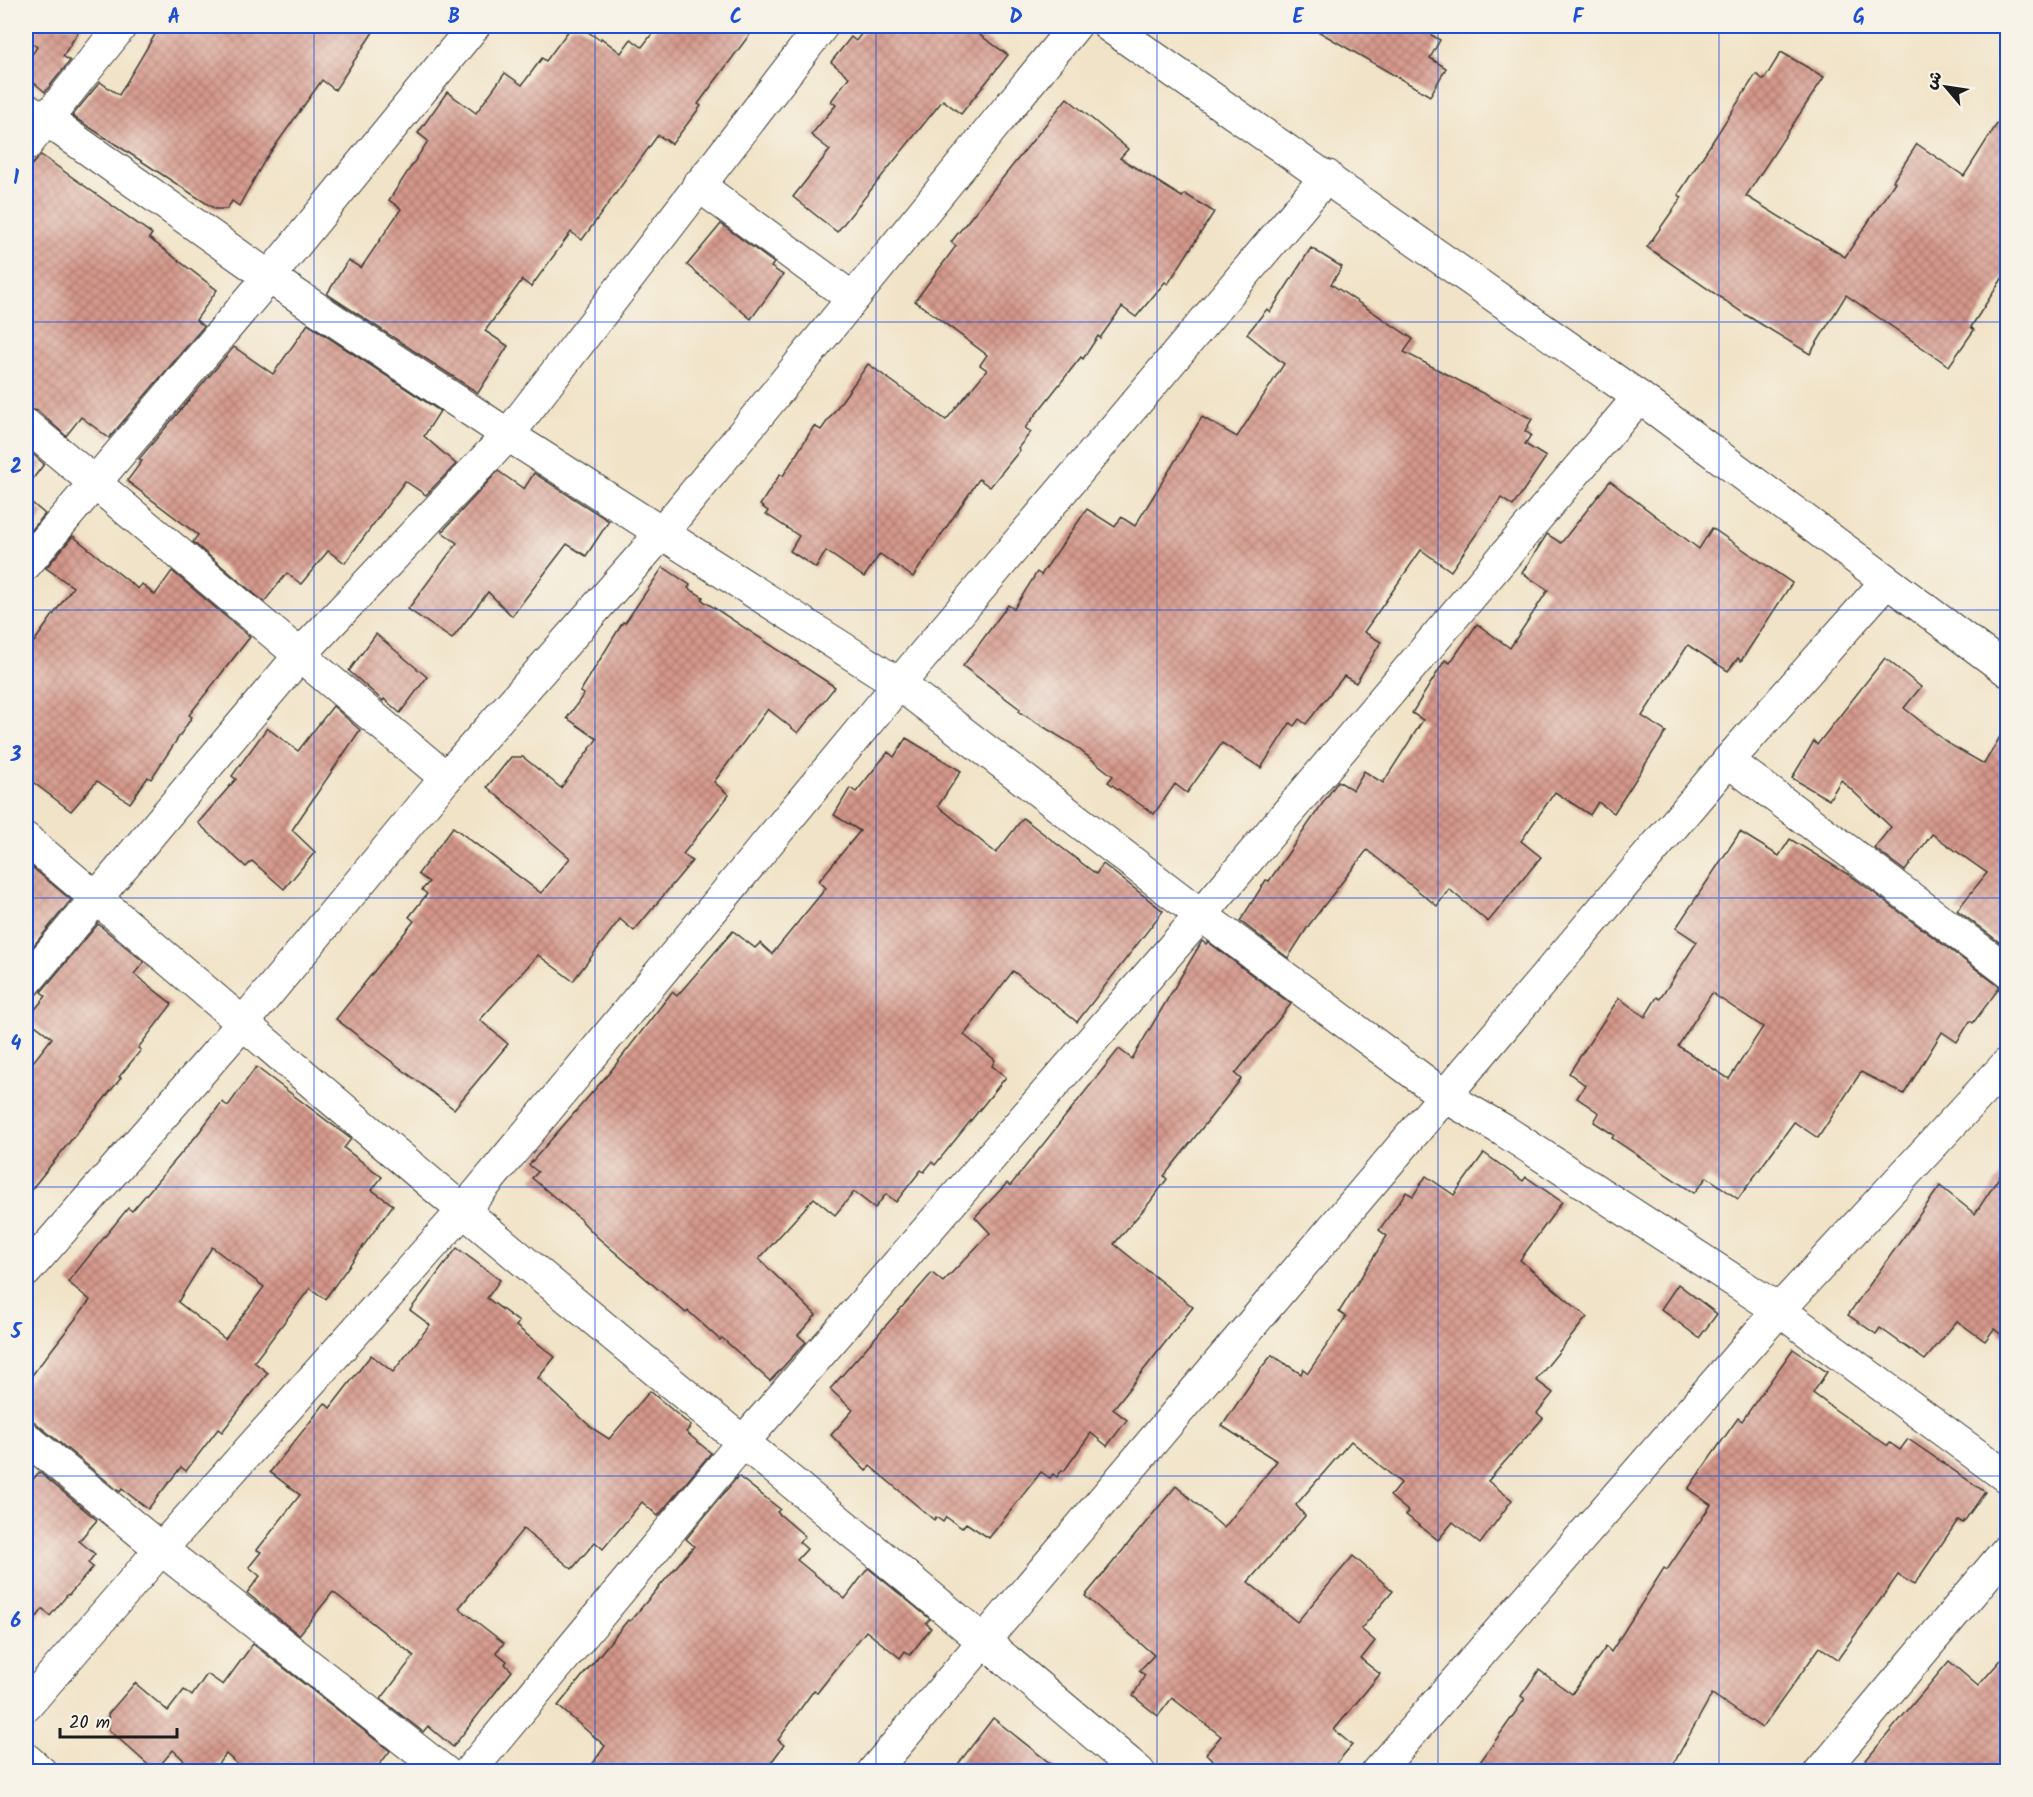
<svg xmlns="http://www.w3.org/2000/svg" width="2033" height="1797" viewBox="0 0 2033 1797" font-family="Kalam,'Playpen Sans Arabic',sans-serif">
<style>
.building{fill:url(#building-cross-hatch);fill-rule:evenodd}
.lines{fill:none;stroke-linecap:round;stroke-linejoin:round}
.street-casing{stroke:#3c3a36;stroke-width:34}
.street{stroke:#fff;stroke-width:32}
.grid{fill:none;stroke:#1d4ed8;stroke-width:1.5;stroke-opacity:0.55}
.neatline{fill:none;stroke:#1d4ed8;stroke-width:2}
.grid-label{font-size:20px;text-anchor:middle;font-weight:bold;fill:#1d4ed8}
</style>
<defs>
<pattern id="building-cross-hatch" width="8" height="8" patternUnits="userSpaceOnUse" patternTransform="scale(1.5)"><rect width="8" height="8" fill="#d5978b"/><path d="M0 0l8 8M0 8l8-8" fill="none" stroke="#ac7a71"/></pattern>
</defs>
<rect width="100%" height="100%" fill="#f7f3e8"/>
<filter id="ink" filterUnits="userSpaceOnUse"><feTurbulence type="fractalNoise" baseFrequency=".0167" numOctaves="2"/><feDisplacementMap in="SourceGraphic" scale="12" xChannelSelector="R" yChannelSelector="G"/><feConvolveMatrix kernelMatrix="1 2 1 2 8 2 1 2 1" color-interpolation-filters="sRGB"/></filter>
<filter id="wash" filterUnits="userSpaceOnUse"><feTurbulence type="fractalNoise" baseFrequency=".008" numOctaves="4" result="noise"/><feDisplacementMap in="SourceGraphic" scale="24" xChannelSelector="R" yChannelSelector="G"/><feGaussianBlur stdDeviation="1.35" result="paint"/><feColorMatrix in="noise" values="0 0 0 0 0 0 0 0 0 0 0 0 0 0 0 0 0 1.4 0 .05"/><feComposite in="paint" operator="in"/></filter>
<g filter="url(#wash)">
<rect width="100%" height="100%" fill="#f1e3c7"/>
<g id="blocks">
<g class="building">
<path d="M 26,26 L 82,26 L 63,56 L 70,61 L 45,92 L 26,76 L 26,64 L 37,47 L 26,39 Z"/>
<path d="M 160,26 L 377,26 L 335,90 L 322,80 L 265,160 L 239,206 L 232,201 L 227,209 L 215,209 L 72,116 L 100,82 L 119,95 Z"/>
<path d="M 572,26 L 579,26 L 600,40 L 601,38 L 621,53 L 631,39 L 642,47 L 658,26 L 756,26 L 698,104 L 701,106 L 672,144 L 658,135 L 582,240 L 571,232 L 531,287 L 522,280 L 485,331 L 508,346 L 478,393 L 327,294 L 348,260 L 361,268 L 401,209 L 389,200 L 428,141 L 418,133 L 447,92 L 476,113 L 505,73 L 522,85 L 542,58 L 546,61 Z"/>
<path d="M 867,26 L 967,26 L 1008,55 L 961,114 L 943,100 L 837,232 L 793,197 L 830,150 L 811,135 L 836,105 L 831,101 L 849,77 L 831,62 L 851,37 L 856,41 Z"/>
<path d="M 1309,26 L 1416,26 L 1440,40 L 1430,58 L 1446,68 L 1430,96 Z"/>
<path d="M 1781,52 L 1824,77 L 1746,196 L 1845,257 L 1895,182 L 1893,181 L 1917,144 L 1964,176 L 2007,108 L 2007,271 L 1971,327 L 1974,330 L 1949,366 L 1846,295 L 1810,354 L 1746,315 L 1647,247 L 1682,197 L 1678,195 L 1756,74 L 1764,80 Z"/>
<path d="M 1067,98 L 1128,149 L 1120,158 L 1182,197 L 1185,194 L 1214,212 L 1168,284 L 1165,282 L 1136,317 L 1122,307 L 1100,338 L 1098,336 L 1083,359 L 1081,357 L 1025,428 L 1031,432 L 1018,448 L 1020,450 L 990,487 L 979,479 L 913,577 L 880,554 L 864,577 L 826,551 L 816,568 L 790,551 L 799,536 L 766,514 L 768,511 L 760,505 L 780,474 L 783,476 L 814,426 L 821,430 L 868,364 L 946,420 L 987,370 L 980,365 L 987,355 L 915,301 L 956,246 L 951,242 Z"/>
<path d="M 41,155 L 152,234 L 149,238 L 217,290 L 196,320 L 204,326 L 109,438 L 81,417 L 66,436 L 38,411 L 26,408 L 26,171 Z"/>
<path d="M 721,224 L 774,263 L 771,267 L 783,275 L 751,319 L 687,265 Z"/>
<path d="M 1311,248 L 1342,267 L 1331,284 L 1413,339 L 1404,352 L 1532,419 L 1525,431 L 1531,435 L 1525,444 L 1546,457 L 1513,506 L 1501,498 L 1451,571 L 1421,550 L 1364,632 L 1381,642 L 1356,683 L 1344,676 L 1306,724 L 1299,719 L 1294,726 L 1290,723 L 1261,768 L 1222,743 L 1187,793 L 1175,784 L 1154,814 L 1108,782 L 1113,776 L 1072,744 L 1019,712 L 1020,709 L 963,666 L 1008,605 L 1014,609 L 1037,572 L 1041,575 L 1087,509 L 1115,527 L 1121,517 L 1135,526 L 1202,417 L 1237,437 L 1284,364 L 1247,334 L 1267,309 L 1270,312 Z"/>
<path d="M 308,324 L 440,411 L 424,436 L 456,464 L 426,495 L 405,481 L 345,563 L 328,551 L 301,584 L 287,573 L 264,602 L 193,542 L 198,535 L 127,481 L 142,461 L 139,459 L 234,347 L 273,374 Z"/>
<path d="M 26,448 L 44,464 L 26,488 Z"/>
<path d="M 498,471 L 524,489 L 534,473 L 609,521 L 586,556 L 567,544 L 512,616 L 488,592 L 452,639 L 408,609 L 457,543 L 442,532 Z"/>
<path d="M 1610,481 L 1699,549 L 1712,528 L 1792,583 L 1741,661 L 1738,658 L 1728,671 L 1688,645 L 1642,716 L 1666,732 L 1614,813 L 1598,802 L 1590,815 L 1555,792 L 1521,841 L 1541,857 L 1488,922 L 1449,889 L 1437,906 L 1367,850 L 1309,925 L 1288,958 L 1240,921 L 1266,880 L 1269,881 L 1338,781 L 1353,790 L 1364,771 L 1383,783 L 1423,720 L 1412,713 L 1445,660 L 1450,663 L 1477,624 L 1510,648 L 1548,590 L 1522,573 L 1547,534 L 1561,543 Z"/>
<path d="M 26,498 L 45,514 L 26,537 Z"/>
<path d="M 73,536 L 138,589 L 142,584 L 155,595 L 172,571 L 250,637 L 189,715 L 192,717 L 151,779 L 148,777 L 130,803 L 97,781 L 71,811 L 26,777 L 26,653 L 73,587 L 46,568 Z"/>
<path d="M 663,567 L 690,585 L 688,588 L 703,597 L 702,600 L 835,687 L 798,733 L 768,709 L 714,782 L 729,795 L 683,854 L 692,861 L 634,931 L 620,919 L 573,981 L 538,955 L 480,1020 L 508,1044 L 454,1109 L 336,1019 L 414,921 L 409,917 L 427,894 L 422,890 L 429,882 L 418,874 L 453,827 L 541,893 L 570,858 L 487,787 L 511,757 L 523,757 L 561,788 L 597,739 L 567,718 L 584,694 L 580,692 L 623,622 L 625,623 Z"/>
<path d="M 376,634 L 427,677 L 400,713 L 384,699 L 383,701 L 349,671 Z"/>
<path d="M 1885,658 L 1921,687 L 1904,708 L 1949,744 L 1984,764 L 2007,725 L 2007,948 L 1957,910 L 1987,873 L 1932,834 L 1905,871 L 1874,848 L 1891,827 L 1841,780 L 1829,800 L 1792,778 L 1814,741 L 1817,745 Z"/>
<path d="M 333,706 L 360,730 L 292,830 L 315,852 L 284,889 L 252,861 L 246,867 L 198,823 L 236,779 L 232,776 L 267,728 L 298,751 Z"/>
<path d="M 906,738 L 961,771 L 938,806 L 996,853 L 1023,818 L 1096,874 L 1103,864 L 1163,911 L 1077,1022 L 1013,971 L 964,1035 L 995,1060 L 992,1066 L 1006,1077 L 935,1165 L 932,1162 L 924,1172 L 921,1170 L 896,1202 L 886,1194 L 875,1208 L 854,1192 L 835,1215 L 814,1198 L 759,1259 L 816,1315 L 798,1335 L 806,1342 L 770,1381 L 722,1338 L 720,1340 L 688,1311 L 686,1313 L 596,1236 L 579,1218 L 532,1178 L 538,1172 L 529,1165 L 610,1072 L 672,992 L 677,996 L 733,931 L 755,948 L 760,943 L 772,954 L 826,888 L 819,881 L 860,831 L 834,815 L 850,788 L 856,792 L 888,752 L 894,757 Z"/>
<path d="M 1740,832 L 1779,856 L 1790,839 L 1854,878 L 2000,987 L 1973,1023 L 1970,1021 L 1957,1042 L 1942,1032 L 1904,1094 L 1861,1072 L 1818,1138 L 1794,1122 L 1738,1199 L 1707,1177 L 1694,1193 L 1612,1138 L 1614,1135 L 1594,1122 L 1599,1113 L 1577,1098 L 1585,1085 L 1569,1073 L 1619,998 L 1645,1017 L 1657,997 L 1660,999 L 1697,942 L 1676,928 ZM 1712,993 L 1763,1027 L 1729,1079 L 1678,1046 Z"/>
<path d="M 26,862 L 71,900 L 26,955 Z"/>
<path d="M 98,924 L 144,962 L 134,974 L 172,1004 L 138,1048 L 141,1050 L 119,1077 L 121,1078 L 26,1196 L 26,1071 L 52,1038 L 27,1019 L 46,996 L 41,992 Z"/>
<path d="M 1202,941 L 1206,944 L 1208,942 L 1291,1004 L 1235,1074 L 1241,1079 L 1164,1176 L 1167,1179 L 1150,1202 L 1114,1244 L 1193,1307 L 1113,1409 L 1127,1420 L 1107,1446 L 1091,1433 L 1064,1471 L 1062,1470 L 1057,1477 L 1053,1474 L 1050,1478 L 1041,1472 L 989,1538 L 966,1523 L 962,1528 L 946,1517 L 943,1522 L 936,1517 L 934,1520 L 870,1466 L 866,1471 L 831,1435 L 853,1410 L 830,1389 L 932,1273 L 943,1282 L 990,1233 L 975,1217 L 1007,1183 L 1010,1186 L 1119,1049 L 1132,1059 Z"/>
<path d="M 256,1067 L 351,1139 L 344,1148 L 382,1177 L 372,1190 L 393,1205 L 325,1299 L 310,1288 L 254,1362 L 268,1373 L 222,1432 L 218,1429 L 186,1471 L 181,1467 L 148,1509 L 122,1489 L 120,1492 L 26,1415 L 26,1383 L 90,1300 L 68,1282 L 128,1208 L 132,1211 L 197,1135 L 222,1102 L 228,1106 ZM 212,1247 L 264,1287 L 225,1339 L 178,1302 Z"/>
<path d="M 1484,1153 L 1523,1181 L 1526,1177 L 1562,1202 L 1520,1260 L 1587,1317 L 1536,1380 L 1553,1393 L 1537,1413 L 1543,1418 L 1488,1481 L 1512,1500 L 1480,1544 L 1453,1522 L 1438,1540 L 1406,1515 L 1409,1512 L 1390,1496 L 1401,1483 L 1351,1441 L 1296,1505 L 1305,1516 L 1248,1582 L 1297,1622 L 1353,1556 L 1393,1591 L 1361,1629 L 1375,1641 L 1361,1659 L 1380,1674 L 1334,1730 L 1352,1745 L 1329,1772 L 1227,1772 L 1206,1754 L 1221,1736 L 1172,1698 L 1158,1716 L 1133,1696 L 1145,1675 L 1139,1671 L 1154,1655 L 1085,1596 L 1176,1486 L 1224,1528 L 1277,1461 L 1222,1426 L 1261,1368 L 1272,1355 L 1301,1374 L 1303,1369 L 1308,1373 L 1346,1317 L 1339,1312 L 1387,1236 L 1379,1230 L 1406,1192 L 1413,1196 L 1426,1176 L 1454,1195 Z"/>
<path d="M 2007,1165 L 2007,1339 L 1994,1329 L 1985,1341 L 1957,1321 L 1925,1360 L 1880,1328 L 1876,1334 L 1848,1315 L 1940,1186 L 1975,1214 Z"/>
<path d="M 457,1248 L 500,1280 L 487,1298 L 519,1322 L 516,1326 L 555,1357 L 538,1378 L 592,1428 L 609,1439 L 650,1391 L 691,1426 L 686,1432 L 711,1453 L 658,1516 L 642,1502 L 603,1549 L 595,1542 L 572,1569 L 523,1529 L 459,1608 L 504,1643 L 496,1652 L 507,1661 L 505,1664 L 512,1671 L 453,1747 L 428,1726 L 423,1732 L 381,1699 L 414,1656 L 333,1592 L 299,1635 L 247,1593 L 260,1576 L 249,1567 L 261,1552 L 257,1550 L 300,1495 L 270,1472 L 325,1403 L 330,1408 L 371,1355 L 393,1372 L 430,1325 L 410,1310 Z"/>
<path d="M 1678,1284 L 1717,1314 L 1699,1338 L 1661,1309 Z"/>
<path d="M 1793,1349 L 1827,1372 L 1813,1393 L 1837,1411 L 1888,1446 L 1890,1443 L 1900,1450 L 1908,1439 L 1985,1492 L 1963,1523 L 1958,1520 L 1914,1585 L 1898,1575 L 1838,1659 L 1820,1647 L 1762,1728 L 1712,1694 L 1669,1772 L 1473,1772 L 1525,1699 L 1521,1696 L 1539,1670 L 1572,1694 L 1606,1647 L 1611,1652 L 1664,1568 L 1667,1570 L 1711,1505 L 1688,1489 L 1738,1418 L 1742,1421 Z"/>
<path d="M 39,1472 L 97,1520 L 79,1541 L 95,1554 L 88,1563 L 93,1567 L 69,1595 L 68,1594 L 50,1616 L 43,1609 L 26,1631 L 26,1488 Z"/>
<path d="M 738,1476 L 780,1509 L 777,1512 L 805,1536 L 799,1542 L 807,1549 L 797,1560 L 845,1599 L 868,1568 L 930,1619 L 926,1623 L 931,1628 L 910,1655 L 905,1651 L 900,1658 L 866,1631 L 817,1693 L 814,1690 L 778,1740 L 784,1745 L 764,1772 L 587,1772 L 605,1746 L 558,1706 L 628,1620 L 630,1621 L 694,1546 L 686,1539 Z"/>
<path d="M 253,1644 L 390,1751 L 374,1772 L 246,1772 L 226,1754 L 211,1772 L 197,1772 L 173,1750 L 155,1771 L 109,1730 L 108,1714 L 135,1683 L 168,1711 L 184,1690 L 192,1696 L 207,1674 L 223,1685 Z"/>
<path d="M 2007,1653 L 2007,1772 L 1856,1772 L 1949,1661 L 1978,1686 Z"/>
<path d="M 993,1718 L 1061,1772 L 952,1772 Z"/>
</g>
</g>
</g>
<g filter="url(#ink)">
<use href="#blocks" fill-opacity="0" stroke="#3c3a36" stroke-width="1.5"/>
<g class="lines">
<defs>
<g id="street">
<path d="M 1109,26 L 1639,397 L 2008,671"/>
<path d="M 26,109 L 47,120 L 269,277 L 508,435 L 899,684 L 1201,915 L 1446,1097 L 1503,1130 L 1779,1310 L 2008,1478"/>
<path d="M 26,145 L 121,26"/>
<path d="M 698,185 L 852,298"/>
<path d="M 26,425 L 446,778"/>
<path d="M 26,564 L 269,277 L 474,26"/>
<path d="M 1728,761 L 2008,971"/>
<path d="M 26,839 C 173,962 318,1089 465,1212 C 689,1400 917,1582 1139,1772"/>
<path d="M 26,982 L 301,654 L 508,435 L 822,26"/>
<path d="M 26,1271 L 244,1022 L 446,778 L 662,533 L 1075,26"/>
<path d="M 26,1438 L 161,1549 L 445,1772"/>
<path d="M 26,1706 L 161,1549 L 463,1211 L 899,684 L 1327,176"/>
<path d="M 26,1759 L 41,1772"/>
<path d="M 469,1772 L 743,1442 L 1201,915 L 1639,397"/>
<path d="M 873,1772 L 1728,761 L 1886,582"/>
<path d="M 1377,1772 L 1779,1310 L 2008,1063"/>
<path d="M 1821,1772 L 2008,1549"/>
</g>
</defs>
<use href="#street" class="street-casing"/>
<use href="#street" class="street"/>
</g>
</g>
<path class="grid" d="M 314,26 L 314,1772M 595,26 L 595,1772M 876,26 L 876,1772M 1157,26 L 1157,1772M 1438,26 L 1438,1772M 1719,26 L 1719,1772M 26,322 L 2008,322M 26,610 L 2008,610M 26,898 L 2008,898M 26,1187 L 2008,1187M 26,1476 L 2008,1476"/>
<rect width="2033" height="1797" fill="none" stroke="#f7f3e8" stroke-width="66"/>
<g transform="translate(1946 87) rotate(299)" stroke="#f7f3e8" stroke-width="4.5" paint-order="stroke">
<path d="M0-4.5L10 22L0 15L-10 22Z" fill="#1c1c1c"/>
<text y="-9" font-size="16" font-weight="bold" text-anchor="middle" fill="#1c1c1c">ش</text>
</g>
<path d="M60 1728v9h117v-9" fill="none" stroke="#1c1c1c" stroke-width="3"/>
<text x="69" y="1728" font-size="18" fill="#1c1c1c" stroke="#f7f3e8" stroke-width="4.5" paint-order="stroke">20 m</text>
<rect x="33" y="33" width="1967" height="1731" class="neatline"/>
<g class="grid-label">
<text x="174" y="23">A</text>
<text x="454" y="23">B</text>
<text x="736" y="23">C</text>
<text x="1016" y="23">D</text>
<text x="1298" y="23">E</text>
<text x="1578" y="23">F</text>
<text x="1859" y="23">G</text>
<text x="16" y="184">1</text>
<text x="16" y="473">2</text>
<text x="16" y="761">3</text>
<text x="16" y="1050">4</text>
<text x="16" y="1338">5</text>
<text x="16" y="1627">6</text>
</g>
</svg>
